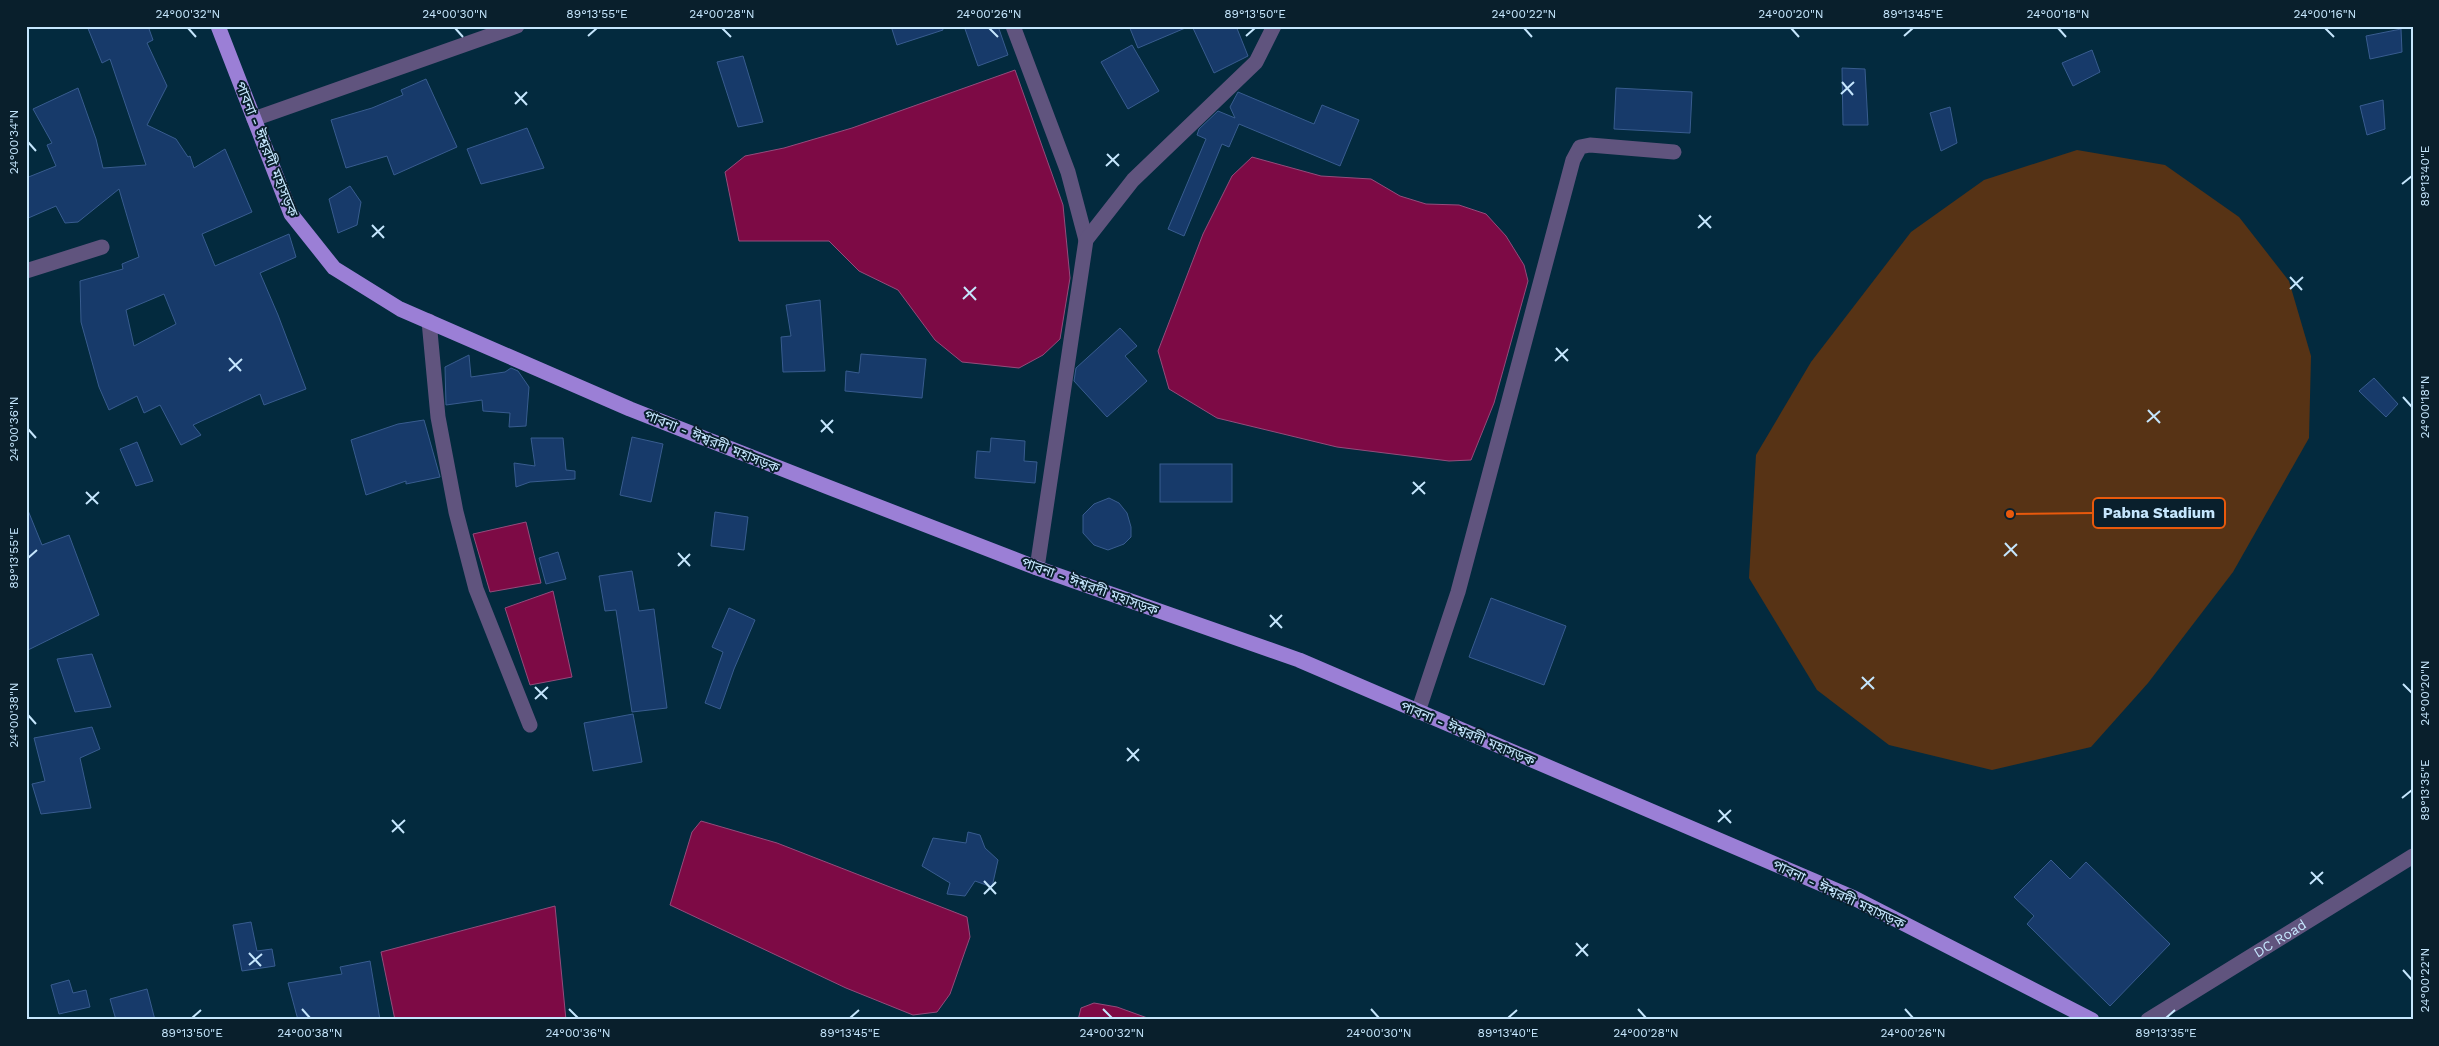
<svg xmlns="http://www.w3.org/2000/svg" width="2439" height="1046" viewBox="0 0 2439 1046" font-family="'Work Sans','Noto Sans Bengali',sans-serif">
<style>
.pitch{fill:#573315}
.water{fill:#7d0a45;stroke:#934c7c}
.building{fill:#173a6a;stroke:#385c8f;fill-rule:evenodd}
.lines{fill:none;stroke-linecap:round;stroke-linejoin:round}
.minor{stroke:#60547e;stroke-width:15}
.major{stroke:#9b7fd6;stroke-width:15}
.ticks{fill:none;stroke:#c5e6fd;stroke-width:2}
.labels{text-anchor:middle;stroke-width:4;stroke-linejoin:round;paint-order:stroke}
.street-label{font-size:14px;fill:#c5e6fd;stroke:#091f2c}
.leader{fill:none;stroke:#e8590c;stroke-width:2}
.callout-dot{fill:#e8590c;stroke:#091f2c;stroke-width:2}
.callout{fill:#091f2c;stroke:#e8590c;stroke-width:2}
.callout-label{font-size:15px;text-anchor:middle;font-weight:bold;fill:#c5e6fd}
.neatline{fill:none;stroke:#c5e6fd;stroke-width:2}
.ticks-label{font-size:12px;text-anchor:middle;fill:#c5e6fd}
</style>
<rect width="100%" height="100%" fill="#032a3e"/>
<path class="pitch" d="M 2077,150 L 2165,165 L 2239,217 L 2289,281 L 2311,356 L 2309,438 L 2233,572 L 2148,683 L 2091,747 L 1992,770 L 1889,745 L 1817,690 L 1749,578 L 1756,455 L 1811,362 L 1911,232 L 1984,180 Z"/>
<g class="water">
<path d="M 1015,70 L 1063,205 L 1070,278 L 1060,339 L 1043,355 L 1019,368 L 962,362 L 935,340 L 898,290 L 859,271 L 829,241 L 739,241 L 725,172 L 745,156 L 784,148 L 852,128 Z"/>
<path d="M 1252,157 L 1321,176 L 1371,179 L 1400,196 L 1426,204 L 1459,205 L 1486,214 L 1506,236 L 1524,265 L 1528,281 L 1494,403 L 1471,460 L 1449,461 L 1337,447 L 1217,418 L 1169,389 L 1158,351 L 1203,234 L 1232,176 Z"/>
<path d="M 526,522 L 541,583 L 490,592 L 473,534 Z"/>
<path d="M 553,591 L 572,677 L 530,685 L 505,608 Z"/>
<path d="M 701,821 L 777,843 L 967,917 L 970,937 L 950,994 L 937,1012 L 913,1015 L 846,988 L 670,905 L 692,832 Z"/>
<path d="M 555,906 L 566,1020 L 395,1020 L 381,952 Z"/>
<path d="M 1094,1003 L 1117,1007 L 1153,1020 L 1078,1020 L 1081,1008 Z"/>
</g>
<g class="building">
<path d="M 87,26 L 148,26 L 153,40 L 147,43 L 167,86 L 147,125 L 176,139 L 188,157 L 190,156 L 194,168 L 225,149 L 252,212 L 202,234 L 215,266 L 289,234 L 296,257 L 260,273 L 278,315 L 306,389 L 264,405 L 260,394 L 193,425 L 201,435 L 181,445 L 160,405 L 144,413 L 137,396 L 109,410 L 99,387 L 81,322 L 80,281 L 123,269 L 122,264 L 139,257 L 119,189 L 78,222 L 65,223 L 56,206 L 26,219 L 26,178 L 56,166 L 47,145 L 52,143 L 33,109 L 78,88 L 96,139 L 103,168 L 146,165 L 110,59 L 102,63 ZM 164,294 L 176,324 L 134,346 L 126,310 Z"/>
<path d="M 891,26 L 942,26 L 943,30 L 897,45 Z"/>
<path d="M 964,26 L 998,26 L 1008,55 L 978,66 Z"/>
<path d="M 1129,26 L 1190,26 L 1138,48 Z"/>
<path d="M 1192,26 L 1236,26 L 1248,56 L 1214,73 Z"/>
<path d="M 2401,29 L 2402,52 L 2370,59 L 2366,36 Z"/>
<path d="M 1132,45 L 1159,91 L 1128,109 L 1101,62 Z"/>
<path d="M 2092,50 L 2100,72 L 2073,86 L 2062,63 Z"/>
<path d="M 743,56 L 763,122 L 738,127 L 717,62 Z"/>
<path d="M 1842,68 L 1865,69 L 1868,125 L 1843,125 Z"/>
<path d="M 426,79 L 457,147 L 394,175 L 387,156 L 346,168 L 331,120 L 372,108 L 403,95 L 401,90 Z"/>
<path d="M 1616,88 L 1692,92 L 1690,133 L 1614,129 Z"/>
<path d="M 1238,92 L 1314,124 L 1322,105 L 1359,120 L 1340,166 L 1239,124 L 1229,147 L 1222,144 L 1184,236 L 1168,229 L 1206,139 L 1197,135 L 1199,129 L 1218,111 L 1235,118 L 1230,107 Z"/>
<path d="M 2383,100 L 2385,129 L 2367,135 L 2360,106 Z"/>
<path d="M 1950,107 L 1957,143 L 1941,151 L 1930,113 Z"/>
<path d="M 527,128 L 544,168 L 481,184 L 467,149 Z"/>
<path d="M 350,186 L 361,202 L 357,225 L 338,233 L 329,199 Z"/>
<path d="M 820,300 L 825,371 L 783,372 L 781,337 L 791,336 L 786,305 Z"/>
<path d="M 1120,328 L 1137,346 L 1125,356 L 1147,381 L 1107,417 L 1074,381 L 1076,368 Z"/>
<path d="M 861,354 L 926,359 L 922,398 L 845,391 L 846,371 L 859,373 Z"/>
<path d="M 469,355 L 471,377 L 505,372 L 511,368 L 518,371 L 529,387 L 526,426 L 509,427 L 510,413 L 483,411 L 482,400 L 446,405 L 445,367 Z"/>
<path d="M 2374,378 L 2398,404 L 2386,417 L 2359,391 Z"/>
<path d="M 424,420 L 440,477 L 406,484 L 406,481 L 366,495 L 351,440 L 398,424 Z"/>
<path d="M 632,437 L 663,444 L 651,502 L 620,495 Z"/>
<path d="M 531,438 L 563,438 L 566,470 L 575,471 L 575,479 L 530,482 L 516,487 L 514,463 L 535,466 Z"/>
<path d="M 991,438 L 1025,441 L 1024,461 L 1037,462 L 1035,483 L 975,478 L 977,451 L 990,452 Z"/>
<path d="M 137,442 L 153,481 L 136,486 L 120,449 Z"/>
<rect x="1160" y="464" width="72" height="38"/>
<path d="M 1109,498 L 1119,503 L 1127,513 L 1131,527 L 1131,537 L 1124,544 L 1108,550 L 1094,545 L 1083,533 L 1083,515 L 1094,504 Z"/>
<path d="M 27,508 L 42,545 L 69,535 L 99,615 L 26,651 Z"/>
<path d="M 715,512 L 748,517 L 744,550 L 711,546 Z"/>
<path d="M 558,552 L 566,579 L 546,584 L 539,558 Z"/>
<path d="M 632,571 L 639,611 L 654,609 L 667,708 L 632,712 L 616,610 L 605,611 L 599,576 Z"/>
<path d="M 1491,598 L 1566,626 L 1544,685 L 1469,657 Z"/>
<path d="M 729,608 L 755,620 L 734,669 L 720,709 L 705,703 L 723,652 L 712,647 Z"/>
<path d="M 92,654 L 111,707 L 75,712 L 57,659 Z"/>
<path d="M 633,714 L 642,762 L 593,771 L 584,723 Z"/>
<path d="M 92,727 L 100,749 L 80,758 L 91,808 L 41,814 L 32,784 L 45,781 L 34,738 Z"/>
<path d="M 968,832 L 980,835 L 985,848 L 998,860 L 992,887 L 975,881 L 965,896 L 947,894 L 950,883 L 922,866 L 933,838 L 966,843 Z"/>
<path d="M 2051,860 L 2070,879 L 2086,862 L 2170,944 L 2110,1006 L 2027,924 L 2034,916 L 2014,897 Z"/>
<path d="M 251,922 L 257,951 L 272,949 L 275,966 L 242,971 L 233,925 Z"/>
<path d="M 370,961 L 380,1020 L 298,1020 L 288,983 L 342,974 L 340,967 Z"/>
<path d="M 69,980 L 73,993 L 86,990 L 90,1007 L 59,1014 L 51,985 Z"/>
<path d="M 147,989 L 155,1020 L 116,1020 L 110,999 Z"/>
</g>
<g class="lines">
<g class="minor">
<path d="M 1013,26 L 1068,172 L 1086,240"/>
<path d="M 254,119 L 517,26"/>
<path d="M 26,271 L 102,247"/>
<path d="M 429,321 L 438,417 L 456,512 L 476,589 L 530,725"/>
<path d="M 1037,568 L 1086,240 L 1133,180 L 1256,62 L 1274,26"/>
<path d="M 1418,712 L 1458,592 L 1573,160 L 1580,147 L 1590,145 L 1674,152"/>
<path id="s1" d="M 2148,1020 L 2413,856"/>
</g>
<path class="major" d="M 218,26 L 291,214 L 334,268 L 400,309 L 630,409 L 828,487 L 1037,568 L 1299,660 L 1854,898 L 2092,1020"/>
</g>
<path class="ticks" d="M 188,28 L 196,37M 455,28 L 463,37M 722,28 L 731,37M 989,28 L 998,37M 1524,28 L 1532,37M 1791,28 L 1799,37M 2058,28 L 2066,37M 2325,28 L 2334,37M 588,36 L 597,28M 1246,36 L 1255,28M 1904,36 L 1913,28M 1842,82 L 1853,95M 515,92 L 527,105M 1841,94 L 1854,82M 515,104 L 527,92M 28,142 L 36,151M 1107,154 L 1119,166M 1106,166 L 1119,154M 2402,184 L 2412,176M 1699,215 L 1711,228M 372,225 L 384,238M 1698,228 L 1711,216M 372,237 L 384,226M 2290,277 L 2302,290M 964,287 L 976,300M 2290,289 L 2303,277M 963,299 L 976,287M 1556,348 L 1568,361M 229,358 L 241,371M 1555,361 L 1568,349M 229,371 L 242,359M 2403,397 L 2412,407M 2148,410 L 2160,423M 821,420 L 833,433M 2147,422 L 2160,411M 28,429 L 36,438M 821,432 L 833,420M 1413,482 L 1425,494M 86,492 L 98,504M 1412,494 L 1425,482M 86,504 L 99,492M 2005,543 L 2017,556M 678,553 L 690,566M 2004,556 L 2017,544M 28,558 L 37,550M 678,566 L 690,554M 1270,615 L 1282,628M 1270,627 L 1282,615M 1862,677 L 1874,689M 2403,684 L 2412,693M 535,687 L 547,699M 1861,689 L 1874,677M 535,699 L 548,687M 28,715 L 36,724M 1127,748 L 1139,761M 1127,761 L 1139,749M 2402,798 L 2412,790M 1719,810 L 1731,823M 392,820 L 404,833M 1718,822 L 1731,810M 392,832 L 405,820M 2311,872 L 2323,884M 984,881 L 996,894M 2310,884 L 2323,872M 984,894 L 996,882M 1576,943 L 1588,956M 249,953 L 261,966M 1576,956 L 1588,944M 249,965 L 262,954M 2403,970 L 2412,980M 302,1009 L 310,1018M 569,1009 L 578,1018M 1103,1009 L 1112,1018M 1371,1009 L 1379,1018M 1638,1009 L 1646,1018M 1905,1009 L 1913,1018M 192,1018 L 201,1010M 850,1018 L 859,1010M 1508,1018 L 1517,1010M 2166,1018 L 2175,1010"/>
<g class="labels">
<g class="street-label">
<text transform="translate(267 149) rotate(68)" y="5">পাবনা - ঈশ্বরদী মহাসড়ক</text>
<text transform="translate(712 441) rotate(22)" y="5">পাবনা - ঈশ্বরদী মহাসড়ক</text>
<text transform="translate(1090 586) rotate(20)" y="5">পাবনা - ঈশ্বরদী মহাসড়ক</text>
<text transform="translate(1468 733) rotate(23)" y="5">পাবনা - ঈশ্বরদী মহাসড়ক</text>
<text transform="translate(1839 894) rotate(25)" y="5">পাবনা - ঈশ্বরদী মহাসড়ক</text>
<text dy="5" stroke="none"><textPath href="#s1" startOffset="155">DC Road</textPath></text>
</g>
</g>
<path class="leader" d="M2010 514L2093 513"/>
<circle class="callout-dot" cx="2010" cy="514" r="5"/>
<rect class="callout" x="2093" y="498" width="132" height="30" rx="5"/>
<g class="callout-label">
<text x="2159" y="518">Pabna Stadium</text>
</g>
<rect width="2439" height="1046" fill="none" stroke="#091f2c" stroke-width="55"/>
<rect x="28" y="28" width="2384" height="990" class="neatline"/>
<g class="ticks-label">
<text x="188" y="18">24°00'32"N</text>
<text x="455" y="18">24°00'30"N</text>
<text x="597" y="18">89°13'55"E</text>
<text x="722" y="18">24°00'28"N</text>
<text x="989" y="18">24°00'26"N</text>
<text x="1255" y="18">89°13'50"E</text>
<text x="1524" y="18">24°00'22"N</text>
<text x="1791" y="18">24°00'20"N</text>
<text x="1913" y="18">89°13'45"E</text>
<text x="2058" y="18">24°00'18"N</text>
<text x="2325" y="18">24°00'16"N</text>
<text transform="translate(14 142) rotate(-90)" y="4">24°00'34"N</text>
<text transform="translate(2425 176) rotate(-90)" y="4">89°13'40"E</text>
<text transform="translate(2425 407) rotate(-90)" y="4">24°00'18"N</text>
<text transform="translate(14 429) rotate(-90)" y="4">24°00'36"N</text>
<text transform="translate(14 558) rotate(-90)" y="4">89°13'55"E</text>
<text transform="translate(2425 693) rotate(-90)" y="4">24°00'20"N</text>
<text transform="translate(14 715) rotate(-90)" y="4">24°00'38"N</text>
<text transform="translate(2425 790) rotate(-90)" y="4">89°13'35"E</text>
<text transform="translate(2425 980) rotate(-90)" y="4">24°00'22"N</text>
<text x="192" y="1037">89°13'50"E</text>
<text x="310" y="1037">24°00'38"N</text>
<text x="578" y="1037">24°00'36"N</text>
<text x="850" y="1037">89°13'45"E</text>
<text x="1112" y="1037">24°00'32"N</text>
<text x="1379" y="1037">24°00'30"N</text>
<text x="1508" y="1037">89°13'40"E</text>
<text x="1646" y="1037">24°00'28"N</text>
<text x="1913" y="1037">24°00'26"N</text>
<text x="2166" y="1037">89°13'35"E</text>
</g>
</svg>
